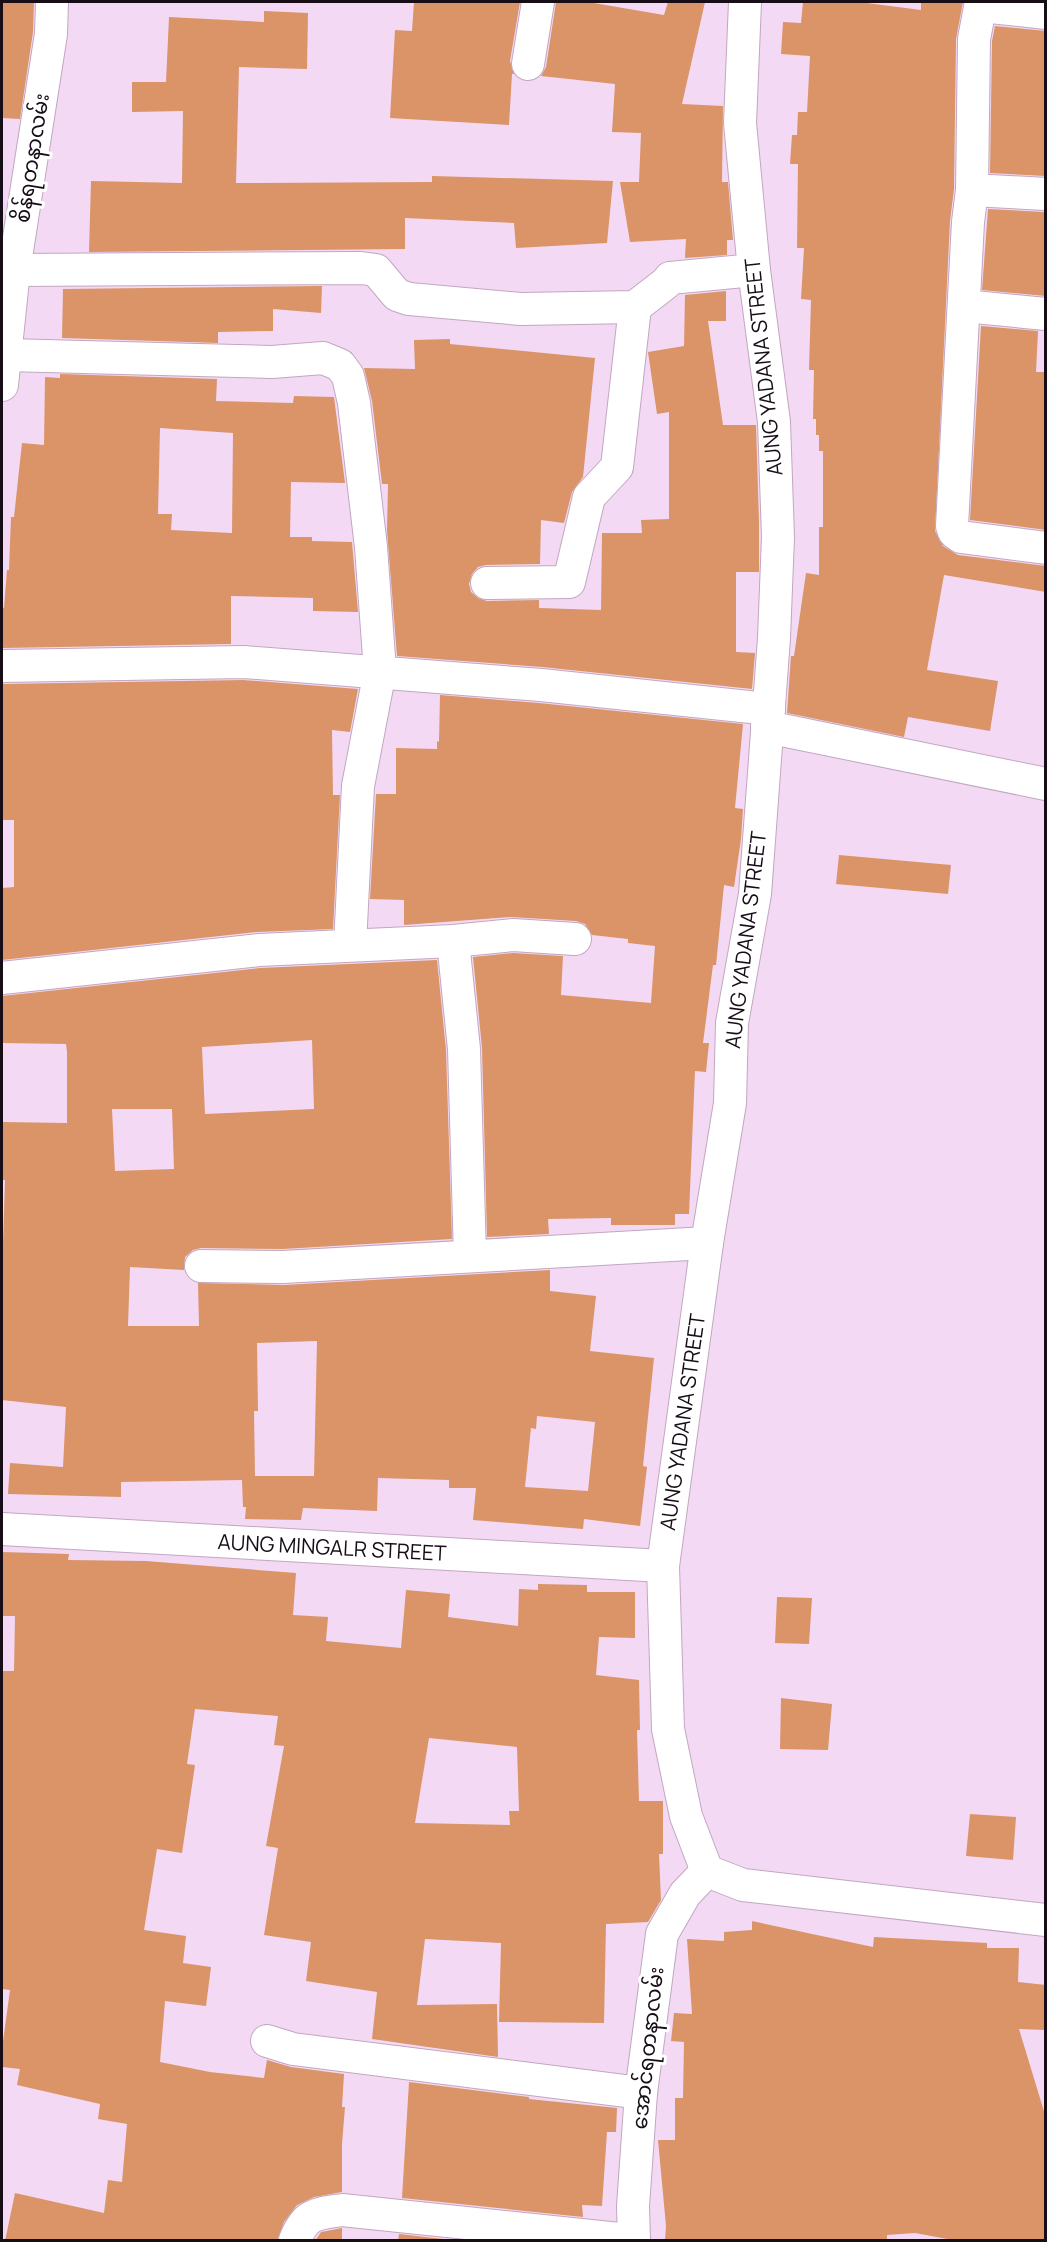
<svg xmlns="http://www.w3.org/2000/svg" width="1047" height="2242" viewBox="0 0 1047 2242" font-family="Manrope,'Noto Sans Myanmar',sans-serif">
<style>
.building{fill:#da9468;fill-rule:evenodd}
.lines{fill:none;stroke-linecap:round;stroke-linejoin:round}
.street-casing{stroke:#c1a7c0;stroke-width:34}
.street{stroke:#fff;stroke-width:32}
.labels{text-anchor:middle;stroke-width:6;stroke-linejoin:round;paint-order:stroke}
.street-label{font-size:21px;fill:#160d16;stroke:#fff}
</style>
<rect width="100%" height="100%" fill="#f4d9f4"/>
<g class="building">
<path d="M 2,2 L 34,2 L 33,32 L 20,119 L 2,118 Z"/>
<path d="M 414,2 L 520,2 L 510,61 L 514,74 L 512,74 L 509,125 L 390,118 L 395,30 L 412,31 Z"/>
<path d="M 556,2 L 588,2 L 664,15 L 668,2 L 705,2 L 682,104 L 723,106 L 722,182 L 728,182 L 733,240 L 727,240 L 727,255 L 685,258 L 686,239 L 630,242 L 620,182 L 639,182 L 641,133 L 612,132 L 615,84 L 541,76 L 546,67 Z"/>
<path d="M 803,2 L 859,2 L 921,10 L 921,2 L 963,2 L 956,39 L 954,189 L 950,221 L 935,531 L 943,546 L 958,555 L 1046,566 L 1046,592 L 944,575 L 927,670 L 998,681 L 990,731 L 908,717 L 904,737 L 787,713 L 791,656 L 794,656 L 806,573 L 819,575 L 819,527 L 823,527 L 823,451 L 819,451 L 819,435 L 816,435 L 816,419 L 813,419 L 814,370 L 809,370 L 811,300 L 801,299 L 804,248 L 797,248 L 798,164 L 790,164 L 792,135 L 797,135 L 798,112 L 807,112 L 810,56 L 781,54 L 783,22 L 801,23 Z"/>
<path d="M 264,11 L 308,13 L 307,69 L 239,67 L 236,183 L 432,182 L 432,176 L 613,181 L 607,243 L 516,248 L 514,223 L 405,218 L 405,249 L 89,252 L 91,181 L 182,183 L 183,111 L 132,112 L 132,82 L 166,82 L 169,17 L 264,22 Z"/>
<path d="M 995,26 L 1046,31 L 1046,176 L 990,173 L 992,41 Z"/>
<path d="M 988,209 L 1044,212 L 1046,296 L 982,290 Z"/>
<path d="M 322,286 L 321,313 L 273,309 L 273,331 L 218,332 L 218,343 L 62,338 L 63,289 Z"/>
<path d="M 726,291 L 726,321 L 708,321 L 723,425 L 756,425 L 759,522 L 759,572 L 736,572 L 736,652 L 755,653 L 752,689 L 542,667 L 397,656 L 387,531 L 388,484 L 382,484 L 372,401 L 364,368 L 415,369 L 414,340 L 450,339 L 450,344 L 595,358 L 583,477 L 572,492 L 564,523 L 541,520 L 540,564 L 486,565 L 478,567 L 472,574 L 469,584 L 471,592 L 478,598 L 487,601 L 539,600 L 539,608 L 601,610 L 602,533 L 642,533 L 641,520 L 669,519 L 669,412 L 657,414 L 648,352 L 684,346 L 685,295 Z"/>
<path d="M 981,326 L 1038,331 L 1036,372 L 1046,372 L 1046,530 L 970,520 Z"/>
<path d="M 60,374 L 217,379 L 216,401 L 293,403 L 294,396 L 334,397 L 345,483 L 291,482 L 290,537 L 312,537 L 312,541 L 352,542 L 358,612 L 313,611 L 313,598 L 231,596 L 231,644 L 2,648 L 2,607 L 4,608 L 7,570 L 9,570 L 11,517 L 14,517 L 22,443 L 44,445 L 45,377 L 60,378 ZM 160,428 L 233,433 L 232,533 L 171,530 L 172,514 L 158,514 Z"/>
<path d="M 243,680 L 358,689 L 350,732 L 332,730 L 333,795 L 340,795 L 333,929 L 257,932 L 2,960 L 2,888 L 14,887 L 14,820 L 2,820 L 2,684 Z"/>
<path d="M 440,695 L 539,703 L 743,724 L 735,808 L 743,809 L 741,839 L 734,887 L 724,885 L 716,965 L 713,965 L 703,1043 L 709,1043 L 706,1072 L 695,1071 L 689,1214 L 675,1214 L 675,1225 L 611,1225 L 611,1218 L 548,1219 L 549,1234 L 487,1237 L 482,1048 L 473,957 L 513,953 L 563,956 L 561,995 L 651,1003 L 655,946 L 628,943 L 628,939 L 592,935 L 585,924 L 576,921 L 511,917 L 404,925 L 404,900 L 370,899 L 376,794 L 396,794 L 396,748 L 437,749 L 437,741 L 439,742 Z"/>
<path d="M 839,855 L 951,865 L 948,894 L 836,884 Z"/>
<path d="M 437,960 L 446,1050 L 452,1239 L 283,1249 L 201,1248 L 193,1250 L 185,1257 L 184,1270 L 130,1267 L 128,1326 L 199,1326 L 198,1283 L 284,1285 L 550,1270 L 550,1291 L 596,1296 L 590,1351 L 654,1358 L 643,1466 L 647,1467 L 640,1526 L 584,1519 L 583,1529 L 473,1520 L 476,1488 L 449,1488 L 449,1480 L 378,1478 L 377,1511 L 303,1508 L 301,1520 L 245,1519 L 246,1507 L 243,1507 L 242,1480 L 121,1482 L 121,1497 L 8,1494 L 10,1463 L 63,1467 L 66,1407 L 2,1400 L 2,1274 L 5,1180 L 2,1180 L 2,1122 L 67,1123 L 67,1052 L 66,1044 L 2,1043 L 2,996 L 260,968 ZM 312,1040 L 314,1109 L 205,1114 L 202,1047 ZM 112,1109 L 172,1109 L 174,1169 L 115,1171 ZM 317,1341 L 314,1476 L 255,1476 L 254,1411 L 258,1411 L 257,1343 ZM 537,1416 L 595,1422 L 588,1491 L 525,1487 L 531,1428 L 536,1429 Z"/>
<path d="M 2,1552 L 69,1554 L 68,1560 L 146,1561 L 296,1573 L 293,1615 L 328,1617 L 326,1641 L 401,1648 L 406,1590 L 450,1594 L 448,1617 L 518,1626 L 519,1589 L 538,1590 L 538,1584 L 587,1585 L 587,1592 L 635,1592 L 635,1638 L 599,1637 L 596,1675 L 639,1680 L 640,1730 L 637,1730 L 639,1801 L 663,1801 L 663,1854 L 659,1854 L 661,1900 L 648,1922 L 606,1924 L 604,2023 L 499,2022 L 501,1943 L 425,1939 L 417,2005 L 497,2004 L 498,2057 L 372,2039 L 377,1992 L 306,1981 L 311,1942 L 264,1935 L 278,1848 L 266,1846 L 284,1746 L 274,1745 L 278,1716 L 195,1709 L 187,1764 L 195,1765 L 182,1853 L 157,1849 L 144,1930 L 186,1936 L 183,1963 L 211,1967 L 206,2006 L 165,2001 L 160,2062 L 210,2072 L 264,2078 L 267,2060 L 291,2067 L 344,2074 L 342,2107 L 345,2107 L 342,2144 L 342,2192 L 314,2197 L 297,2205 L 284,2222 L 277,2241 L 5,2241 L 15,2193 L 104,2213 L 108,2180 L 122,2182 L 127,2124 L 98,2119 L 100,2104 L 17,2085 L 20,2069 L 2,2067 L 2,2049 L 10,1990 L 2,1989 L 2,1671 L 14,1671 L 15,1616 L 2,1616 ZM 429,1738 L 517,1747 L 519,1811 L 509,1811 L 510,1825 L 415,1823 Z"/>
<path d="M 777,1597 L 812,1598 L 809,1644 L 775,1643 Z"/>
<path d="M 781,1698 L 832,1704 L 828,1750 L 780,1749 Z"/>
<path d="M 970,1814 L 1016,1817 L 1013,1860 L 966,1856 Z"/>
<path d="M 752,1921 L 873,1947 L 874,1937 L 987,1943 L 987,1948 L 1019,1948 L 1018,1982 L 1046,1985 L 1046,2030 L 1019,2029 L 1046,2118 L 1046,2241 L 958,2241 L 915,2233 L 887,2235 L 887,2241 L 665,2241 L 666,2226 L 658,2140 L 675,2140 L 675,2098 L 683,2098 L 684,2042 L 671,2041 L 674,2013 L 692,2014 L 687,1939 L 724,1941 L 724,1932 L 752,1930 Z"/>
<path d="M 409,2082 L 529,2097 L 529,2099 L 617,2108 L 616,2132 L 607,2132 L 602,2206 L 582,2205 L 583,2217 L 402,2198 Z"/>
<path d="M 342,2228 L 342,2241 L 315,2241 L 321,2232 Z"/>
<path d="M 399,2234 L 461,2241 L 398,2241 Z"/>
</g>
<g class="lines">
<defs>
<g id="street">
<path d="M 981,2 L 974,39 L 972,190 L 968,222 L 952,526 L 954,532 L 961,537 L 1046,548"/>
<path d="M 981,6 L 1046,13"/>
<path d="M 528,64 L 538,2"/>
<path d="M 972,190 L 1046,194"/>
<path d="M 14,270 L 361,268 L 376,270 L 397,295 L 409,299 L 521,309 L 635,307 L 666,283 L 670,278 L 754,270"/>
<path d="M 964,306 L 1046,314"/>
<path d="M 6,355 L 272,362 L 323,358 L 340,365 L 348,376 L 354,403 L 371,547 L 380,671 L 358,786 L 350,945"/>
<path d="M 2,385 L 14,270 L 51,34 L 52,2"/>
<path d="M 487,583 L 569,582 L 589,497 L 617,467 L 635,307"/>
<path d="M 2,666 L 244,662 L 541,685 L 769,709"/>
<path d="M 767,727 L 1046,784"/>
<path d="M 453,941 L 464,1049 L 470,1256"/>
<path d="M 2,978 L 259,950 L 453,941 L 513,935 L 575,939"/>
<path d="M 201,1266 L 283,1267 L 707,1243"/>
<path d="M 2,1529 L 663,1566"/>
<path d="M 707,1871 L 686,1816 L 668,1729 L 663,1566 L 707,1243 L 730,1103 L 732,1023 L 755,894 L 774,638 L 778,537 L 774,422 L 754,270 L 740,123 L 745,2"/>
<path d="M 707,1871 L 743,1885 L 1046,1920"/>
<path d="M 267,2041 L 293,2049 L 641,2093"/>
<path d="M 295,2240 C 306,2213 315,2214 342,2210 L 629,2240"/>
<path d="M 634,2240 L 633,2206 L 641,2093 L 662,1934 L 685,1894 L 707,1871"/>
</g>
</defs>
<use href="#street" class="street-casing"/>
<use href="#street" class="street"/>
</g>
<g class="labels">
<g class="street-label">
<text transform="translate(32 158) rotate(-81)" y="7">စိန်ရတနာလမ်း</text>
<text transform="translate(764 367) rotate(-96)" y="7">AUNG YADANA STREET</text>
<text transform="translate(746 940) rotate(-83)" y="7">AUNG YADANA STREET</text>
<text transform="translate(683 1422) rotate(-82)" y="7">AUNG YADANA STREET</text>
<text transform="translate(332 1548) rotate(3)" y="7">AUNG MINGALR STREET</text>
<text transform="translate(648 2048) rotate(-84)" y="7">အောင်ရတနာလမ်း</text>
</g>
</g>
<rect width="1047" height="2242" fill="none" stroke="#160d16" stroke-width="6"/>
</svg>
